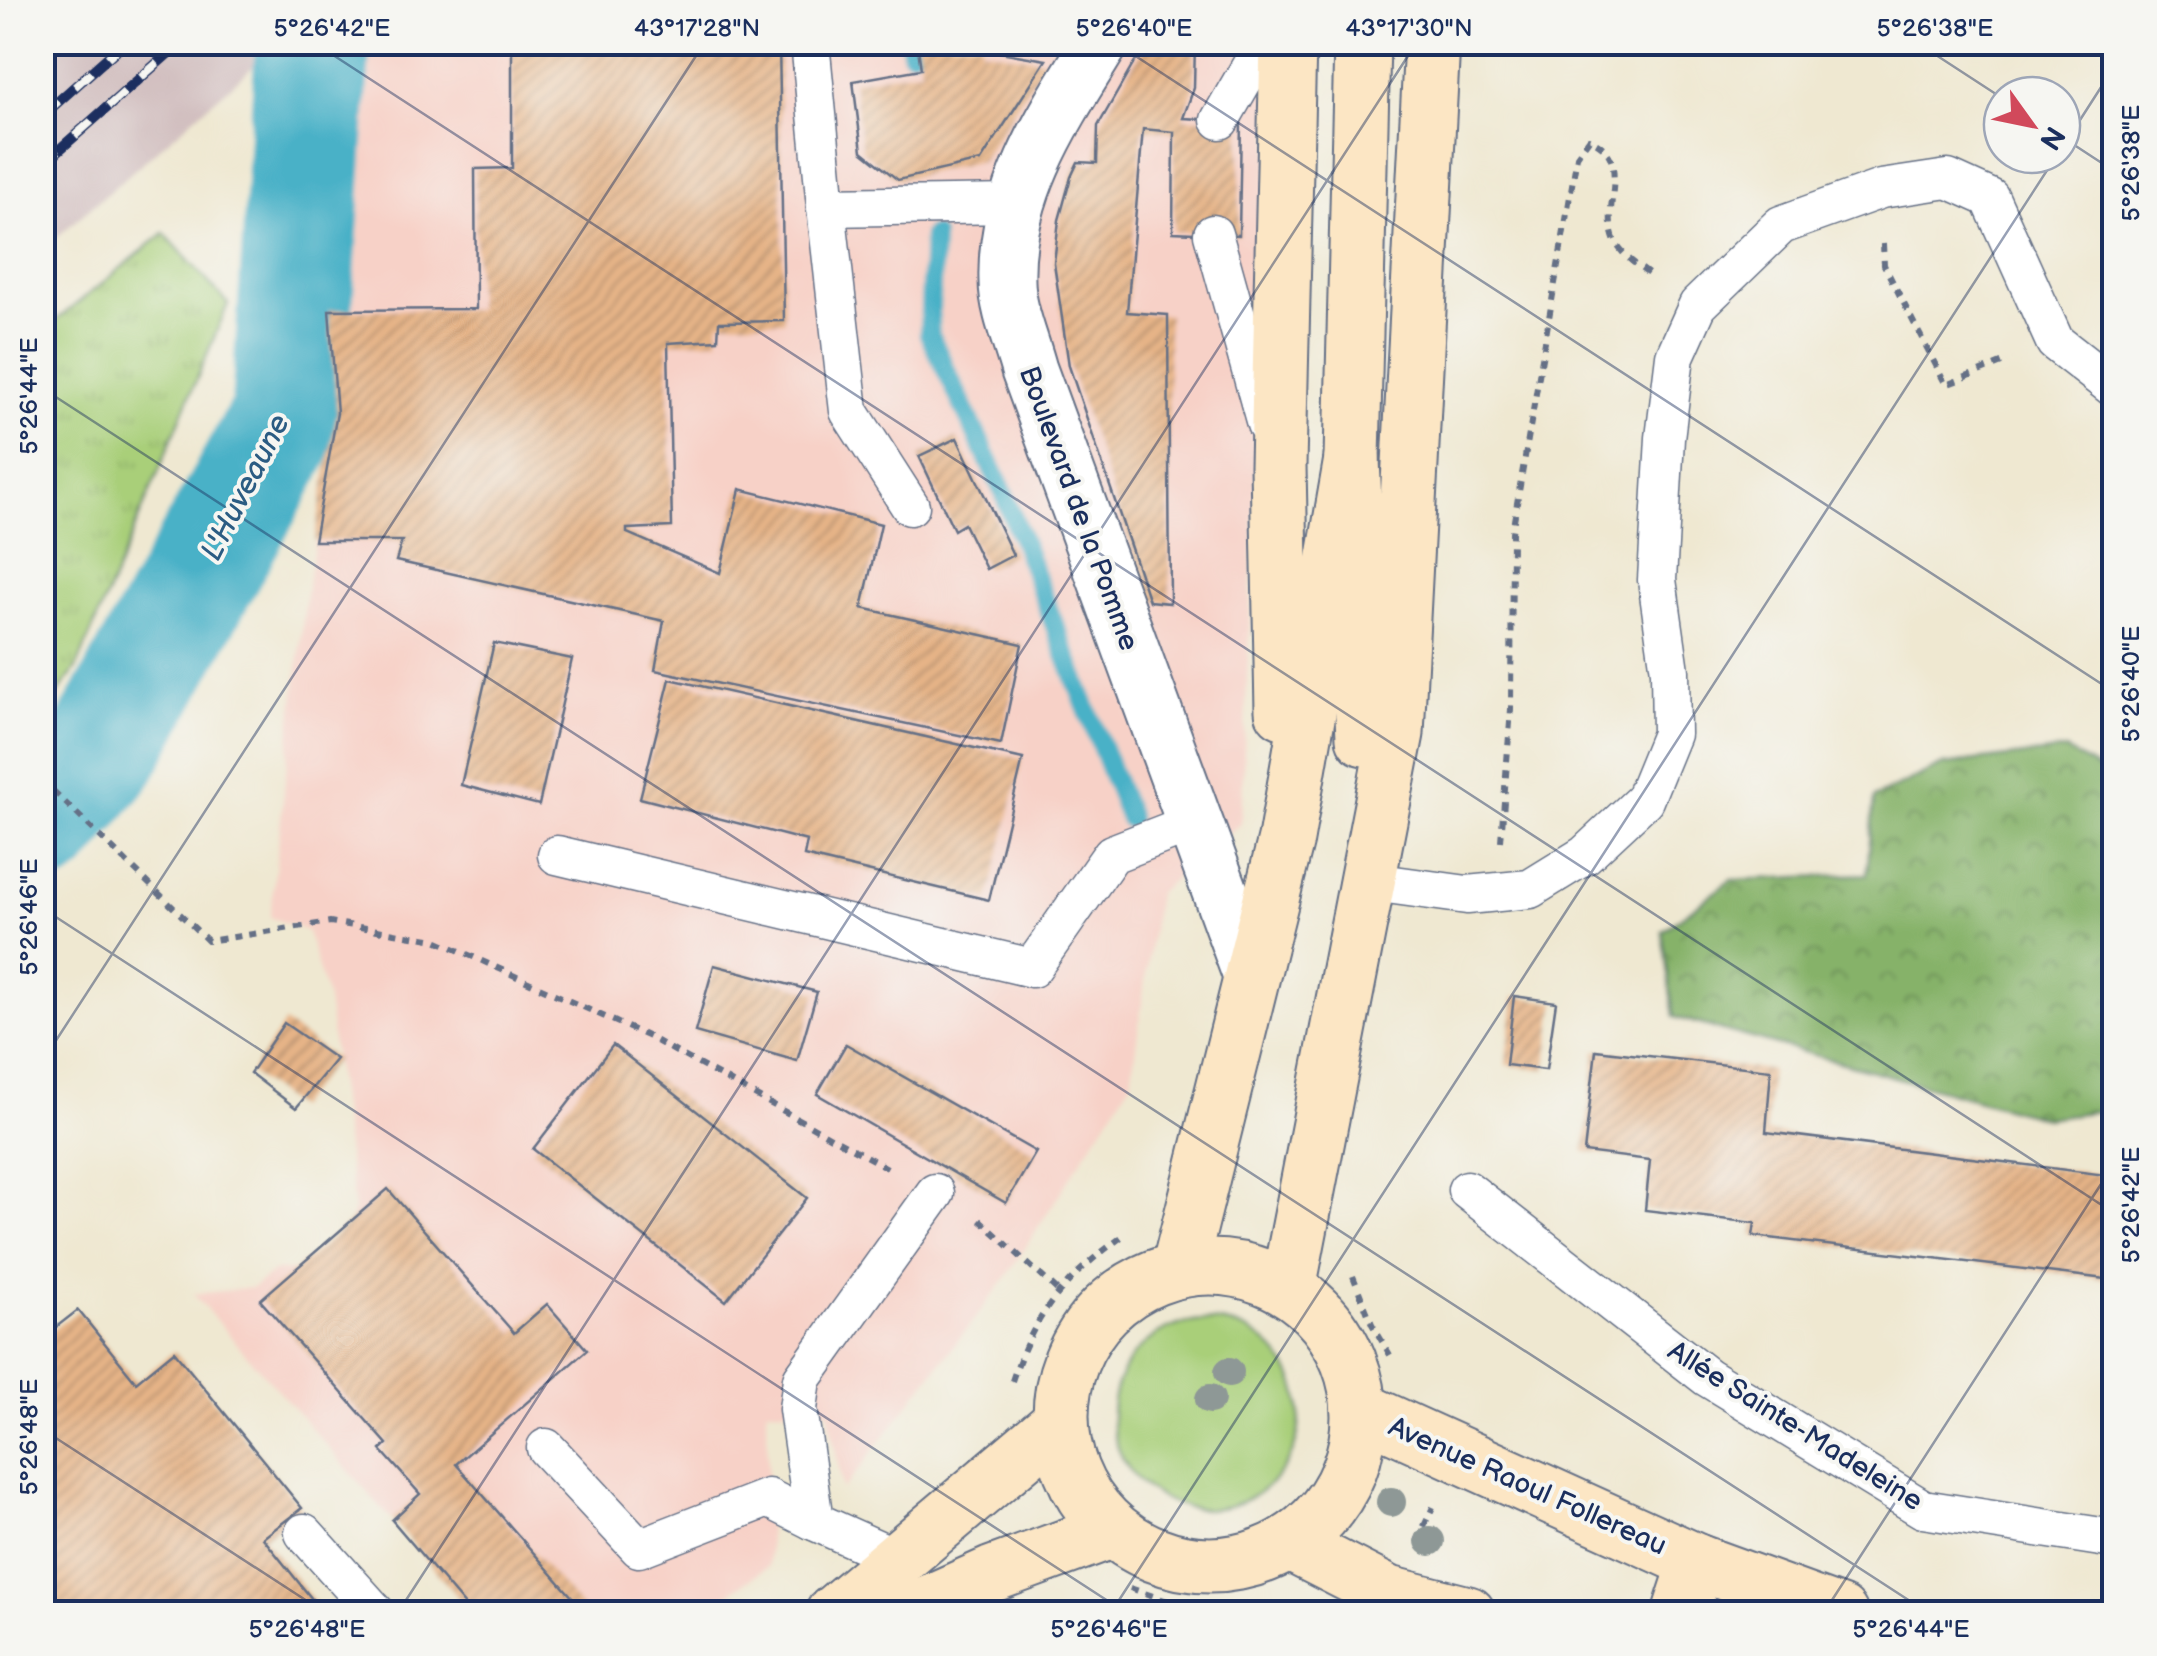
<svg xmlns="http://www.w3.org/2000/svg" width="2157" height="1656" viewBox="0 0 2157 1656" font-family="'Balsamiq Sans',sans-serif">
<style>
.built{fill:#f7d1c7}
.railway{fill:#d2bfc0}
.grass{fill:#a9cf79;stroke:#627f6c;stroke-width:2.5}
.forest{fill:url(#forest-crowns);stroke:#507064;stroke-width:2.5}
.park{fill:url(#park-tufts);stroke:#627f6c;stroke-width:2.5}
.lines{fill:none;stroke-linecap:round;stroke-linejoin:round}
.stream{stroke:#48b1c7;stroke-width:20}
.river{stroke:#48b1c7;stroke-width:115}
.building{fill:url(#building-hatch)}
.lane-casing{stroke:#657086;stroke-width:41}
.street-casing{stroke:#657086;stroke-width:59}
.secondary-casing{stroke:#657086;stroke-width:59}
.path{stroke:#657086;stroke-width:6;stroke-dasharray:8 8;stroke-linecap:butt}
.lane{stroke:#fff;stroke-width:38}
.street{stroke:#fff;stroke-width:55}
.secondary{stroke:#fce6c4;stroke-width:55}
.rail-casing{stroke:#1b2f5e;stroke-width:11}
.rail{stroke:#f6f6f2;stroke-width:8;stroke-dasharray:22;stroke-linecap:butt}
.tree{fill:#8e9896}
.ticks{fill:none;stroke:#1b2f5e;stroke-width:2.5;stroke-opacity:0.45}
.labels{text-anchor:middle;stroke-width:8;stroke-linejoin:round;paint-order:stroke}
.street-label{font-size:28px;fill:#1b2f5e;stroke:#f6f6f2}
.water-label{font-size:30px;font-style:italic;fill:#2b5c83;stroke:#f6f6f2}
.neatline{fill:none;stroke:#1b2f5e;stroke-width:4}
.ticks-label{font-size:25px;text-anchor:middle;fill:#1b2f5e}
</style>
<defs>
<pattern id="forest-crowns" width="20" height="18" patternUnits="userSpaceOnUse" patternTransform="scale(2.5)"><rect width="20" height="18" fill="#86b269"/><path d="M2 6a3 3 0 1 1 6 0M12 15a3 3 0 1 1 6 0" fill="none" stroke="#6d915a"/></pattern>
<pattern id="park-tufts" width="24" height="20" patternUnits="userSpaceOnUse" patternTransform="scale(2.5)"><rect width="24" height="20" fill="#a9cf79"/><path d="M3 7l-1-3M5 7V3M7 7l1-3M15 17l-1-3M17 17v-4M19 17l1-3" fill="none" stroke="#91b26b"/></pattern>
<pattern id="building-hatch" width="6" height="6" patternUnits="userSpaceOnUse" patternTransform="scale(2.5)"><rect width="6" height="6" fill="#e6b487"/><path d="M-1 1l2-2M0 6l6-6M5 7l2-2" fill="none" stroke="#ba9372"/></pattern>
</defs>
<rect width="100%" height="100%" fill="#f6f6f2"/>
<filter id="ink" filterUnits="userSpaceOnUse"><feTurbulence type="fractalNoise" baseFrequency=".01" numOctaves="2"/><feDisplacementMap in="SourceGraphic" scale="20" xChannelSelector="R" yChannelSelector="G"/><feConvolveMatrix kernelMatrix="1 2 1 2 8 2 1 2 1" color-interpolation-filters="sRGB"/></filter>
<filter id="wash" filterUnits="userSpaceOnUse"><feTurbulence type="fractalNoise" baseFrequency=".0048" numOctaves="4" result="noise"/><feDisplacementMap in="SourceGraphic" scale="40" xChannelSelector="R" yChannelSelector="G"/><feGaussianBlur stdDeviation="2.25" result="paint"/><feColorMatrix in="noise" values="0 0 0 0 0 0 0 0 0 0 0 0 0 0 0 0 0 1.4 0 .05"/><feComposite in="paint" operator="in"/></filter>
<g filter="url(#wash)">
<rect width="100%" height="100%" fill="#efe8d1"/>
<path class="built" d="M 347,43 L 1274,43 L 1241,823 L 1157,893 L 1131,1082 L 1005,1279 L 843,1490 L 828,1411 L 767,1409 L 769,1566 L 700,1613 L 474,1613 L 193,1294 L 252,1288 L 275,1271 L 304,1271 L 347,1231 L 354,1209 L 327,999 L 307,931 L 270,917 L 306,593 L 337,413 L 329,311 Z"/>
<path class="railway" d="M 43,42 L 271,42 L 272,50 L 43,249 Z"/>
<circle class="grass" cx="1206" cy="1415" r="94"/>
<path class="forest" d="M 2066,750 L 2114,779 L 2114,1109 L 2045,1118 L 1674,1017 L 1662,931 L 1731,880 L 1867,874 L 1874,798 L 1943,765 Z"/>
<path class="park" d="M 164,233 L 228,304 L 77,667 L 43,714 L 43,331 Z"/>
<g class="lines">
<g class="stream">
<path d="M 910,42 L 911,51"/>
<path d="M 933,236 L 929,334 L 1002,489 L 1129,818"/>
</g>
<path class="river" d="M 42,826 L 102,753 L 288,415 L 313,42"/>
</g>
<g id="blocks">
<g class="building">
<path d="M 512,42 L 779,42 L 784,321 L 719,322 L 718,340 L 668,343 L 672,527 L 627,529 L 627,533 L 720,573 L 740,489 L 881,524 L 862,608 L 1022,644 L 1001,744 L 655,670 L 664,621 L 396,561 L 402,541 L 314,541 L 337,413 L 329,310 L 476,309 L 475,169 L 512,168 Z"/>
<path d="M 917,42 L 981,42 L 982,49 L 1046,60 L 981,161 L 898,180 L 862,151 L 853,81 L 921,69 Z"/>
<path d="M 1146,42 L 1195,42 L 1194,88 L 1183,118 L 1241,121 L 1239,235 L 1173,232 L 1174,132 L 1143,129 L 1127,312 L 1168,315 L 1170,603 L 1149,601 L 1069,366 L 1054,263 L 1059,220 L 1071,177 L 1078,162 L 1097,163 L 1098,126 Z"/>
<path d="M 957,438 L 1013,555 L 986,569 L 964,524 L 954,530 L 919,456 Z"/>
<path d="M 494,643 L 572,659 L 539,805 L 461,785 Z"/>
<path d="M 670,679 L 1023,759 L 989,900 L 804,856 L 807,841 L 640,798 Z"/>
<path d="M 714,965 L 817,992 L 797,1061 L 695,1032 Z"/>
<path d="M 1514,996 L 1556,1002 L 1546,1070 L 1506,1065 Z"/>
<path d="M 284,1023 L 336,1059 L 296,1108 L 250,1073 Z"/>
<path d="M 846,1044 L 1036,1152 L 1006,1203 L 817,1094 Z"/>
<path d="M 613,1045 L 807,1198 L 726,1301 L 533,1149 Z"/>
<path d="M 1596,1050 L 1771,1070 L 1766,1132 L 2114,1176 L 2114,1280 L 1753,1236 L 1755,1223 L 1645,1210 L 1650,1160 L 1584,1152 Z"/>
<path d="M 388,1189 L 514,1333 L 547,1304 L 587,1350 L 456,1464 L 587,1614 L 472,1614 L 392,1520 L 420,1494 L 381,1450 L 387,1444 L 260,1300 Z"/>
<path d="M 78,1310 L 136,1382 L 174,1351 L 302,1508 L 263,1538 L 324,1614 L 42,1614 L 42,1338 Z"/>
</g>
</g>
</g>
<g filter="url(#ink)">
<use href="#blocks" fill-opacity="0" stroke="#657086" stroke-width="2.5"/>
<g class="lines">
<defs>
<g id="lane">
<path d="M 810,42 L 826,207"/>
<path d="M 1220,120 L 1265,42"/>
<path d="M 1213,234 L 1266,424"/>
<path d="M 910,506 L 849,411 L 826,207 L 1014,204"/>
<path d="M 557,855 L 1032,968 L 1112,854 L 1192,823"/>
<path d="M 1365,881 L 1467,895 L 1530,889 L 1585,855 L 1644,800 L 1671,734 L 1670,671 L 1657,580 L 1665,438 L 1675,356 L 1698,305 L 1781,225 L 1881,189 L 1948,179 L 1990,198 L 2055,342 L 2114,388"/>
<path d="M 1467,1190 L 1707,1377 L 1923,1509 L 2114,1539"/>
<path d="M 546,1448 L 639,1548 L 768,1498 L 814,1521"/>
<path d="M 304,1533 L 377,1614"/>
<path d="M 901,1560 L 814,1521 L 798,1409 L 802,1379 L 935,1193"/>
</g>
<path id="street" d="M 1101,42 C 1055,116 1004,191 1007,281 C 1007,309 1022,343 1029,370 L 1251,976"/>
<g id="secondary">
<path d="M 1362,42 L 1352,459 L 1364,738"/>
<path d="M 1283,711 L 1278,466 L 1288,42"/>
<circle cx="1210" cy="1416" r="149"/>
<path d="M 1179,1269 L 1286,839 L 1352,459"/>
<path d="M 1288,1288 L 1396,733 L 1432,42"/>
<path d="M 1359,1409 L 1697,1562 L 1840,1614"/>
<path d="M 1289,1543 L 1389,1594 L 1468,1614"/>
<path d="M 833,1614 L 1060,1422"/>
<path d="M 904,1614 L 993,1574 L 1113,1530"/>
<path d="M 1680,1614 L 1697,1562"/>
</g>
</defs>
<use href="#lane" class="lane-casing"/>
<use href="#street" class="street-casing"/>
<use href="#secondary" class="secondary-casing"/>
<g class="path">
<path d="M 1883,244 L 1884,265 L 1946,385 L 2009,360"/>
<path d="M 42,780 L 208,941 L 330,922 L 436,940 L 649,1037 L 891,1170"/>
<path d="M 1501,841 L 1511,709 L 1512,532 L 1577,156 L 1589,139 C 1634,157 1601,204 1614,239 C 1621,256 1640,267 1654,278"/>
<path d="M 980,1220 L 1057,1290"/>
<path d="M 1353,1276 L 1372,1324 L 1390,1355"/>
<path d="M 1012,1381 C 1035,1312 1065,1278 1123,1236"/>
<path d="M 1417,1541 L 1433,1507"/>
<path d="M 1130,1588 L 1193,1610 L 1268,1604"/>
</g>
<use href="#lane" class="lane"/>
<use href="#street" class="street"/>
<use href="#secondary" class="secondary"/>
<defs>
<g id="rail">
<path d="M 42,116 L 125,42"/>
<path d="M 42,165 L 181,42"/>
</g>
</defs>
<use href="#rail" class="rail-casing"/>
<use href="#rail" class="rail"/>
</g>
<g class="tree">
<circle cx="1229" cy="1372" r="15"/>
<circle cx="1210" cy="1399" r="15"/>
<circle cx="1391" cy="1502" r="15"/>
<circle cx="1430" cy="1541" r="15"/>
</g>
</g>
<path class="ticks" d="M 313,42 L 2114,1213M 1114,42 L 2114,692M 1916,42 L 2002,98M 2062,137 L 2114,171M 2062,148 L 2114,67M 42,388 L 1930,1614M 42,908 L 1128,1614M 42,1062 L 705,42M 42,1429 L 327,1614M 397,1614 L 1417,42M 1110,1614 L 2057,155M 1823,1614 L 2114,1164"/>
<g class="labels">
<g class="street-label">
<text transform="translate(1080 508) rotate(70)" y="10">Boulevard de la Pomme</text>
<text transform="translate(1796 1425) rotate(32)" y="10">Allée Sainte-Madeleine</text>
<text transform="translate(1528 1485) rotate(24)" y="10">Avenue Raoul Follereau</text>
</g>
<g class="water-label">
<text transform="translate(245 487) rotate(-63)" y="10">L'Huveaune</text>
</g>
</g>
<rect width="2157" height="1656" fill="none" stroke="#f6f6f2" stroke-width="110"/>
<g transform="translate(2032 125) rotate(123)"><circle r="48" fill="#f6f6f2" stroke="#9ea6b7" stroke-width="2.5"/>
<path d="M0-8L18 38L0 25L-18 38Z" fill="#d1495b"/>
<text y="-15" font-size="28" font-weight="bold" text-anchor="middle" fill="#1b2f5e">N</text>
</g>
<rect x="55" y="55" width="2047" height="1546" class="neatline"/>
<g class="ticks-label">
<text x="332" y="36">5°26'42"E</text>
<text x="697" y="36">43°17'28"N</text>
<text x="1134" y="36">5°26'40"E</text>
<text x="1409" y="36">43°17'30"N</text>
<text x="1935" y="36">5°26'38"E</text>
<text transform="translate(2130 163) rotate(-90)" y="9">5°26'38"E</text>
<text transform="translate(28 396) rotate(-90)" y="9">5°26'44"E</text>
<text transform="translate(2130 684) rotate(-90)" y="9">5°26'40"E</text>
<text transform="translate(28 917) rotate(-90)" y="9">5°26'46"E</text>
<text transform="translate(2130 1205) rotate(-90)" y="9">5°26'42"E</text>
<text transform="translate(28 1437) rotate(-90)" y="9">5°26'48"E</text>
<text x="307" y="1637">5°26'48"E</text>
<text x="1109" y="1637">5°26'46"E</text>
<text x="1911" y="1637">5°26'44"E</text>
</g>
</svg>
